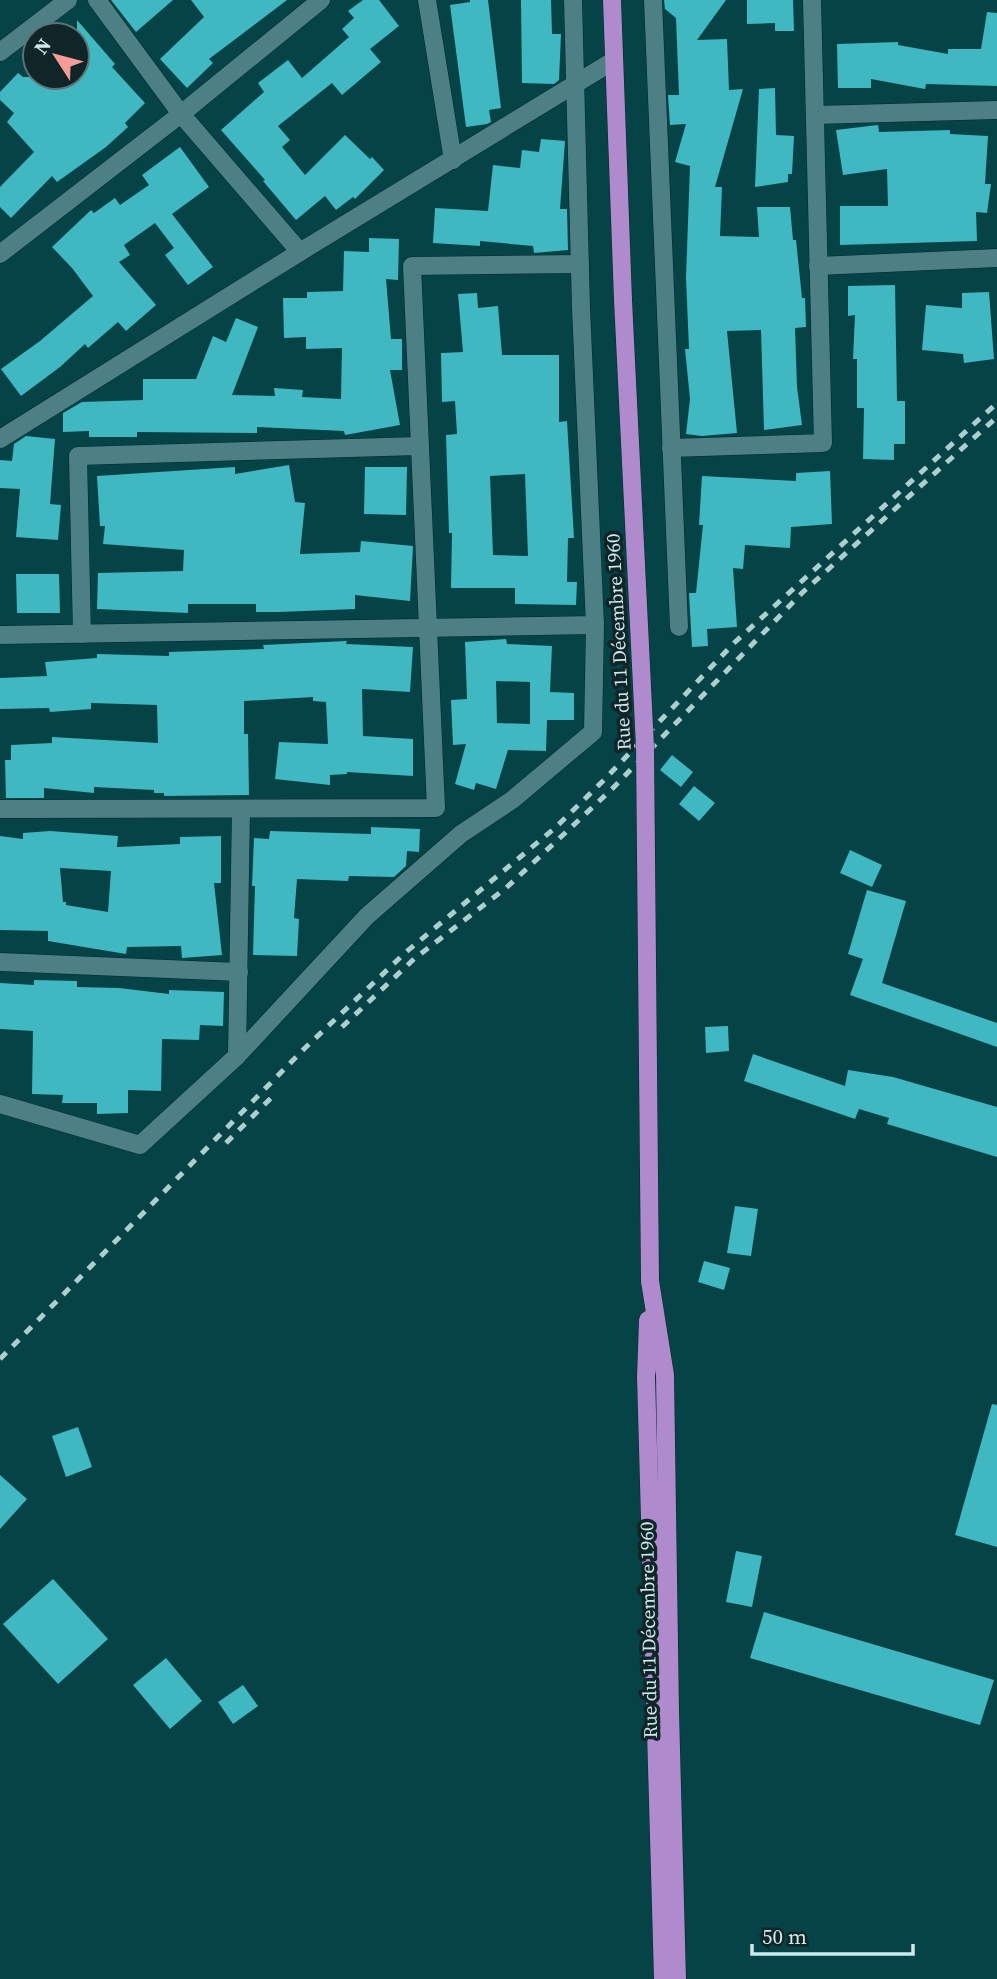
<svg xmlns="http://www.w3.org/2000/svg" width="997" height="1979" viewBox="0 0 997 1979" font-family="'Source Serif 4',serif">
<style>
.building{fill:#40b8c1;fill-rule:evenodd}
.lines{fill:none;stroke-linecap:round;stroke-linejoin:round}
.minor-casing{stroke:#00272b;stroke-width:19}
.major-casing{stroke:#00272b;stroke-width:19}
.minor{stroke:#4c8084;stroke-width:18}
.major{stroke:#af8bce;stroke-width:18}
.rail{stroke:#adced0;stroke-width:5;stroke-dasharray:9 9;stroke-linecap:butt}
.major-bridge-casing{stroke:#00272b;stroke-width:19;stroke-linecap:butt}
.major-bridge{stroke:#af8bce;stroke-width:18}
.labels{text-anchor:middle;stroke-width:7;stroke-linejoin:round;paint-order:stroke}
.street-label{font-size:19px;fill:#cee9eb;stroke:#0f2527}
</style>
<rect width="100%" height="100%" fill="#064347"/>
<g class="building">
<path d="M 111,0 L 173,0 L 136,32 Z"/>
<path d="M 191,0 L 287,0 L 209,59 L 213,63 L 187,88 L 160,59 L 204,17 Z"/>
<path d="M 363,0 L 379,0 L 399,26 L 370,49 L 381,62 L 342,95 L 332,83 L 278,126 L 290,140 L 282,147 L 305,175 L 345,135 L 370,159 L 372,157 L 384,170 L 355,199 L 353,197 L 336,210 L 325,196 L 296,220 L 263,181 L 265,180 L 221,130 L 264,92 L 258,83 L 288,60 L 302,78 L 349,37 L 342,29 L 354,18 L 348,11 Z"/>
<path d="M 470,0 L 488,0 L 501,108 L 489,110 L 491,122 L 487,124 L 466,127 L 450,5 L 470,2 Z"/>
<path d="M 521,0 L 551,0 L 552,34 L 561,34 L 559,80 L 554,84 L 522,83 Z"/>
<path d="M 664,0 L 726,0 L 697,40 L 727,39 L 729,90 L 743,89 L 715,187 L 722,187 L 720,236 L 759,237 L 757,207 L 790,207 L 793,240 L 796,240 L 802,298 L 805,298 L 806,327 L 795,328 L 797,387 L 802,425 L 764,430 L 761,330 L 727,331 L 737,433 L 702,436 L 686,434 L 690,399 L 685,349 L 689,349 L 686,278 L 690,166 L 675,162 L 686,124 L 670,125 L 668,95 L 679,95 L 676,18 L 665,9 Z"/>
<path d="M 747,0 L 793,0 L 794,31 L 775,31 L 775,23 L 747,24 Z"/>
<path d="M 987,12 L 997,13 L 997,86 L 926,84 L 925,89 L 871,79 L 871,88 L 838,88 L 837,44 L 898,42 L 898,45 L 948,54 L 948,49 L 981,49 Z"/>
<path d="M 77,20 L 115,64 L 112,67 L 145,103 L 125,123 L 128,127 L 106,147 L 57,182 L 52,176 L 11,218 L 0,207 L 0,187 L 34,152 L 7,122 L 14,113 L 0,100 L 0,92 L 18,73 L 23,77 L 77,77 Z"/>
<path d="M 775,88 L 776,135 L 794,136 L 792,174 L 788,174 L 788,182 L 755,187 L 759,89 Z"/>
<path d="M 878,125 L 879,132 L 950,130 L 950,134 L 988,136 L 985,184 L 991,184 L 987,213 L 976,212 L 977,241 L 840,245 L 840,206 L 888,206 L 887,169 L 843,175 L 836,130 Z"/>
<path d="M 541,139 L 565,141 L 560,209 L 567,209 L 568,250 L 534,253 L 533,246 L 480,241 L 480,246 L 433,243 L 435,208 L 488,211 L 493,165 L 520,168 L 522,150 L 539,152 Z"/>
<path d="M 180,147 L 209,187 L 172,214 L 213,267 L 188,285 L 165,255 L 174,248 L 155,223 L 124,245 L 130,255 L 119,262 L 156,305 L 126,331 L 118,322 L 88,348 L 85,344 L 60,367 L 21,396 L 1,369 L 40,341 L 93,296 L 72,268 L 52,247 L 91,210 L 94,213 L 115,198 L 120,205 L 149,185 L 142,175 Z"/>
<path d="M 369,238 L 399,239 L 398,280 L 386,279 L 391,339 L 402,339 L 402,370 L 390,370 L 400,425 L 345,435 L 344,431 L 257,427 L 257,433 L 137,432 L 137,437 L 89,437 L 89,431 L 63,432 L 63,413 L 82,402 L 143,400 L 143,379 L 196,379 L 213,336 L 226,342 L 236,318 L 258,327 L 232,395 L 275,396 L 274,388 L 303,390 L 302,397 L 341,399 L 342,348 L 306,349 L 306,337 L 284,338 L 283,298 L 307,298 L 307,292 L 343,291 L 344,251 L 369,252 Z"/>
<path d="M 895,285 L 897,401 L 905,401 L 905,444 L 894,444 L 894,460 L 863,459 L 864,408 L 857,408 L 857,359 L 853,359 L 855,315 L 848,316 L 848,286 Z"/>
<path d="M 989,292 L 994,359 L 964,363 L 963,354 L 922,350 L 926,305 L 962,308 L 962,293 Z"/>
<path d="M 477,293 L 478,308 L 498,306 L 502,355 L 559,355 L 559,422 L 567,421 L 574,538 L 568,538 L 567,582 L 577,582 L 576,605 L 515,604 L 515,588 L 451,588 L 452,533 L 449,533 L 446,435 L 457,434 L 455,401 L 442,402 L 441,353 L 463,352 L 458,294 ZM 525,474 L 528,556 L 493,555 L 490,476 Z"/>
<path d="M 26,436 L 55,439 L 50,504 L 61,505 L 58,540 L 16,537 L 20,489 L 0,488 L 0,460 L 12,461 L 14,444 Z"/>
<path d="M 289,465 L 295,502 L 305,503 L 300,554 L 360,552 L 361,541 L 413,546 L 410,601 L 355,595 L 355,609 L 279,612 L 256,612 L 256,604 L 188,604 L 188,613 L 97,609 L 98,573 L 183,571 L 184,550 L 103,544 L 105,526 L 100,526 L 97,476 L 235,467 L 235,474 Z"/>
<path d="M 365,467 L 407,467 L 406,515 L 364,514 Z"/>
<path d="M 830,471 L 832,524 L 791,527 L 790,548 L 745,545 L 743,569 L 733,568 L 737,627 L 707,629 L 708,646 L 692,647 L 689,593 L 696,593 L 703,525 L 699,525 L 702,476 L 796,481 L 796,473 Z"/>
<path d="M 16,574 L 59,574 L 60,613 L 17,613 Z"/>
<path d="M 506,639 L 507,644 L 552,646 L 550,692 L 574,693 L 574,720 L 547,720 L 546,751 L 508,750 L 496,789 L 476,783 L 474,790 L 455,784 L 466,744 L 453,745 L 451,700 L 467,699 L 465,642 ZM 496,681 L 530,682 L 530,724 L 497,723 Z"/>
<path d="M 347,641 L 346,644 L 413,647 L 410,692 L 362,689 L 363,736 L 413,739 L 413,776 L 347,772 L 347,774 L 330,775 L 330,785 L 275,779 L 279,742 L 328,744 L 326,702 L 313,701 L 313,697 L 244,701 L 244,734 L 248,734 L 249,795 L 164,796 L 164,793 L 154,793 L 154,790 L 94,787 L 94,793 L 44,788 L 44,798 L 6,798 L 5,760 L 11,760 L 11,745 L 52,743 L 52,737 L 158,743 L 157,705 L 91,703 L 91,709 L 50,712 L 49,708 L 0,709 L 0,678 L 47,676 L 45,662 L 97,658 L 97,654 L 169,656 L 169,652 L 264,649 L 263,645 Z"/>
<path d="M 672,755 L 693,772 L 681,787 L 660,770 Z"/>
<path d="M 694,786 L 715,803 L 699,821 L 679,804 Z"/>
<path d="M 371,827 L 420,829 L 419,852 L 407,851 L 406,866 L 394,877 L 349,876 L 348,881 L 297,879 L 294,918 L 299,919 L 297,956 L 253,955 L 255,886 L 252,886 L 254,838 L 269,839 L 270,831 L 371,834 Z"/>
<path d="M 50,831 L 118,836 L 117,847 L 180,844 L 180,837 L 221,836 L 221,883 L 214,883 L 222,955 L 182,958 L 181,946 L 127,947 L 126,954 L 48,941 L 48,931 L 0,930 L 0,836 L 23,839 L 23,833 ZM 60,868 L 111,871 L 108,912 L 66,905 L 66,902 L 63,902 Z"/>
<path d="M 850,850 L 882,865 L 872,887 L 840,873 Z"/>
<path d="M 867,890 L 906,901 L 882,983 L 997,1023 L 997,1047 L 850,995 L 863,959 L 848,954 Z"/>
<path d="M 34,980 L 77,981 L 77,987 L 119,988 L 169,994 L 169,990 L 224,992 L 223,1026 L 200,1025 L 199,1040 L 162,1039 L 161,1091 L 128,1090 L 128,1113 L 97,1114 L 97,1103 L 62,1103 L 63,1095 L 32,1094 L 33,1031 L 0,1029 L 0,983 L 34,985 Z"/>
<path d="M 728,1026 L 729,1051 L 706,1053 L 705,1027 Z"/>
<path d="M 753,1054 L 845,1086 L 848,1070 L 893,1077 L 997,1107 L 997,1157 L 887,1124 L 889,1118 L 859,1109 L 855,1119 L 744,1081 Z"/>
<path d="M 735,1206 L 758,1209 L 751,1256 L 727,1253 Z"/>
<path d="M 704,1261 L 730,1268 L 724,1290 L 698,1282 Z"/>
<path d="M 992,1404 L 997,1405 L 997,1547 L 955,1535 Z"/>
<path d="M 78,1427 L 92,1467 L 66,1477 L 52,1436 Z"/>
<path d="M 0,1475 L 27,1499 L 0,1529 Z"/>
<path d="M 736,1551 L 762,1556 L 752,1607 L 726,1602 Z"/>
<path d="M 53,1579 L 108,1639 L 58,1684 L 3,1624 Z"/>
<path d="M 764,1612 L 994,1680 L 980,1725 L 750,1658 Z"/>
<path d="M 166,1658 L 202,1701 L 170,1729 L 133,1685 Z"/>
<path d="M 243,1685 L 258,1706 L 233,1724 L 218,1702 Z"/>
</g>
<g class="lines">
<defs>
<g id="minor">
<path d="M 97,0 L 181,114 L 300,252"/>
<path d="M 427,0 L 453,160"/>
<path d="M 653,0 L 679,627"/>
<path d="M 0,52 L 68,0"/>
<path d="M 815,115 L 997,110"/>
<path d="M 0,254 L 181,114 L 321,0"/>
<path d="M 818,266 L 997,258"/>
<path d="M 0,439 L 300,252 L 613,61"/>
<path d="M 671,448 L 823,443 L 812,0"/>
<path d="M 82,634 L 78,456 L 419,446"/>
<path d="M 0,635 L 595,625 L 581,308 L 573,0"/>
<path d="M 0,809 L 436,808 L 412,266 L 580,264"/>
<path d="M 0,962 L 239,972"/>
<path d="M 237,1056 L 241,809"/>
<path d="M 0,1104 L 140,1145 L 237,1056 L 367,916 L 461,834 L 512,800 L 593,732 L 595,625"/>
</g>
<g id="major">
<path d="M 612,0 L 623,300"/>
<path d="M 650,1281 L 665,1375 L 670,1711 L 677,1979"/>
<path d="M 648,1320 L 646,1377 L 663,1979"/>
</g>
</defs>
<use href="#minor" class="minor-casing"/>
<use href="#major" class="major-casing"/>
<use href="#minor" class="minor"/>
<use href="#major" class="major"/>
<g class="rail">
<path d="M 342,1027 L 414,959 L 506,888 L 564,834 L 613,788 L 803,592 L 997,417"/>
<path d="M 226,1143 L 273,1096"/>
<path d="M 0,1359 L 305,1048 L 406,952 L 555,828 L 604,780 L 734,643 L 997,403"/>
</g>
<defs>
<path id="major-bridge" d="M 623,300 L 645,747 L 650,1281"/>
</defs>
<use href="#major-bridge" class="major-bridge-casing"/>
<use href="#major-bridge" class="major-bridge"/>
</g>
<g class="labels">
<g class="street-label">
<text transform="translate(618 642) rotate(-93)" y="7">Rue du 11 Décembre 1960</text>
<text transform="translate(648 1630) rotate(-91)" y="7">Rue du 11 Décembre 1960</text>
</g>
</g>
<g transform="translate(56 56) rotate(306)"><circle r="33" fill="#0f2527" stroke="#5b7375" stroke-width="2"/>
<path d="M0-5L12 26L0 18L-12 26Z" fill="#f59b98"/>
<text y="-10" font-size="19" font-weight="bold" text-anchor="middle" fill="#cee9eb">N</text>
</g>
<path d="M752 1944v10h161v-10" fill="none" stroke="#cee9eb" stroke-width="3.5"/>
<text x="762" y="1944" font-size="21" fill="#cee9eb" stroke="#0f2527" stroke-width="5" paint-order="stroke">50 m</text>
</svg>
